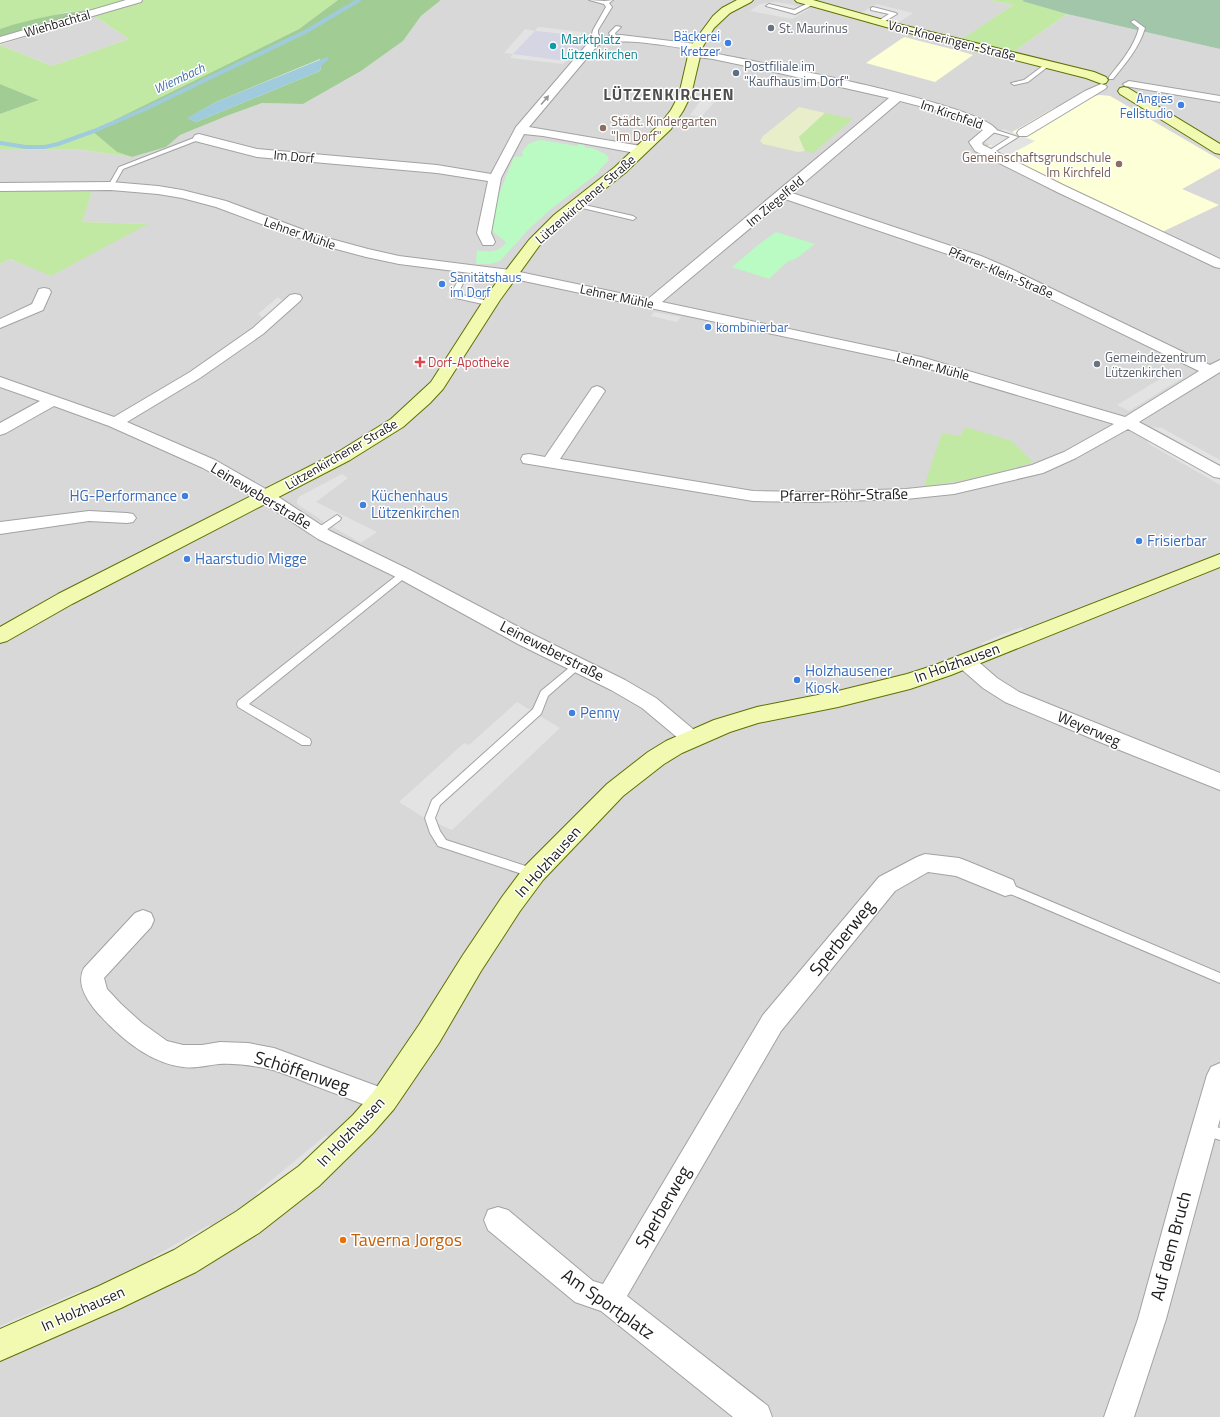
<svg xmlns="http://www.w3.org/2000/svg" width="1220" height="1417" viewBox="0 0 1220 1417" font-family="'Titillium Web',sans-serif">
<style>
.residential{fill:#d9d8d8}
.education{fill:#fdffd7}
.farmland{fill:#e8edca}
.grass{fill:#c2e9a4}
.forest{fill:#a1cd94;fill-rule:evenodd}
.cemetery{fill:#a1c6a9}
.park{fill:#bafac3}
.parking{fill:#e3e3e3}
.plaza{fill:#d5d5e3}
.water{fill:#9fcbdc}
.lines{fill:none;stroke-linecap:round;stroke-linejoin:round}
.stream{stroke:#9fcbdc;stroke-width:4}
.lane-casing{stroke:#a2a2a2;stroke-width:2}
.street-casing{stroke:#a2a2a2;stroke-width:2}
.secondary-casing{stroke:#5f7103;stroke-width:2}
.lane{fill:#fff;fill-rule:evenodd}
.street{fill:#fff;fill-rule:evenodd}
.secondary{fill:#f2fab1;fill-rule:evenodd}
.oneway{fill:#989898}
.worship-dot{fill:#6b7280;stroke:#fff;stroke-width:1.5}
.shop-dot{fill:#3f7fe0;stroke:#fff;stroke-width:1.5}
.culture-dot{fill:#0f9aa8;stroke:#fff;stroke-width:1.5}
.service-dot{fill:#5c6f8a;stroke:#fff;stroke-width:1.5}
.education-dot{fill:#8d6e63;stroke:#fff;stroke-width:1.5}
.health-dot{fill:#e0444e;stroke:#fff;stroke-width:1.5}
.food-dot{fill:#e8710a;stroke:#fff;stroke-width:1.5}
.labels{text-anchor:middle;stroke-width:3;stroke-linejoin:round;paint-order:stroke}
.far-street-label{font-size:13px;fill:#1b1b1b;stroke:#fff}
.far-worship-label{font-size:13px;fill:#5b616d;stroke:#fff;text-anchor:start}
.far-shop-label{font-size:13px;fill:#366cbe;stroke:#fff;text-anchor:end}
.far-culture-label{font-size:13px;fill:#0d838f;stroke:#fff;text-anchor:start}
.far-service-label{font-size:13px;fill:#4e5e75;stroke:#fff;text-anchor:start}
.far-water-label{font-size:13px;font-style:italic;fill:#4773ab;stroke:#fff}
.far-education-label{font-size:13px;fill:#785e54;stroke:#fff;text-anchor:start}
.far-health-label{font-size:13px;fill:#be3a42;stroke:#fff;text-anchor:start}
.street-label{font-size:15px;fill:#1b1b1b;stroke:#fff}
.shop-label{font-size:15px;fill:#366cbe;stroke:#fff;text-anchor:start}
.far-district-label{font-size:16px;font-weight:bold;letter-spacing:1px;fill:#4e4e4e;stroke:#fff}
.near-street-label{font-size:18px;fill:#1b1b1b;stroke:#fff}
.near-food-label{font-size:18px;fill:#c56008;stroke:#fff;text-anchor:start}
</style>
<rect width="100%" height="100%" fill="#ede9e0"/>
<g class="residential">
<path d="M 441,0 L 990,0 L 1013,5 L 963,39 L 1013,52 L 1067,14 L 1220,49 L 1220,160 L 1110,96 L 1099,95 L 1054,108 L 985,148 L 1218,205 L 1182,189 L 1220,168 L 1220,1417 L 0,1417 L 0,264 L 9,259 L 51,275 L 147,224 L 81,222 L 92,191 L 0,190 L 0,150 L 75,149 L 132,157 L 165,147 L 180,135 L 229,115 L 262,103 L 303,104 L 361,71 L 403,41 L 421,16 Z"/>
<path d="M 93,15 L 129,39 L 52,66 L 0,45 Z"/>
</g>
<g class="education">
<path d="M 904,37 L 967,53 L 973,55 L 935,82 L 866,63 Z"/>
<path d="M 1099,95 L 1110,96 L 1220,160 L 1220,168 L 1182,189 L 1219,205 L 1162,232 L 985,148 L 1054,108 Z"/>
</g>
<path class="farmland" d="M 799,107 L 825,113 L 799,137 L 805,151 L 798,152 L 763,144 L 760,141 L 763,136 Z"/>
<g class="grass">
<path d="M 0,0 L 127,0 L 99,9 L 67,12 L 0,29 Z"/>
<path d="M 142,0 L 338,0 L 299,29 L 92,131 L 117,152 L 132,157 L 75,149 L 0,150 L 0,114 L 39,100 L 0,84 L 0,45 L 52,66 L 129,39 L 93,15 Z"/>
<path d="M 990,0 L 1024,0 L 1023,1 L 1067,14 L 1013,52 L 962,39 L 1013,5 Z"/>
<path d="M 825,113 L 853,119 L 813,153 L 805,151 L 799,137 Z"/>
<path d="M 0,190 L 92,191 L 82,222 L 148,224 L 51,276 L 10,259 L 0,264 Z"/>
<path d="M 965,427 L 1012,441 L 1033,462 C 997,474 962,482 924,486 L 942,433 L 960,436 Z"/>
</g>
<g class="forest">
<path d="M 338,0 L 441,0 L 421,16 L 403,41 L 361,71 L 303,104 L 262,103 L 229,115 L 180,135 L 166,147 L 132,157 L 117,152 L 92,131 L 299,29 ZM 320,59 L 321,66 L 320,71 L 196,122 L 188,118 L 216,102 Z"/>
<path d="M 99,9 L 0,37 L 0,29 C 32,18 66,12 99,9 Z"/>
<path d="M 0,84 L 39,100 L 0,114 Z"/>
</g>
<path class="cemetery" d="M 1024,0 L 1220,0 L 1220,49 L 1067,14 L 1022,1 Z"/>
<g class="park">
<path d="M 541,140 L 577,146 L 579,144 L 585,145 L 584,147 L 595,149 L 607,155 L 609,160 L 600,169 L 598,173 L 551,209 L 529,229 L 500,261 L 490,264 L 476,264 L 477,250 C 488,252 500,253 506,242 L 492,231 L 491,227 L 499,194 L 514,157 L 523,156 L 522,152 C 527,144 532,141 541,140 Z"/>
<path d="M 776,232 L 815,244 L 797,258 L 787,262 L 769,279 L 732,267 L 758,245 Z"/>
</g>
<g class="parking">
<path d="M 775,2 L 788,4 L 810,9 L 792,19 L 750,11 L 760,4 Z"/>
<path d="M 876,4 L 913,13 L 898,23 L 861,13 Z"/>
<path d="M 538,27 L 583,32 L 580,36 L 535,31 L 514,54 L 566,61 L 563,64 L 510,58 L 513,54 L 504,53 L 525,29 L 535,31 Z"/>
<path d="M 704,96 L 718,98 L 701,117 L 690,115 Z"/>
<path d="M 1004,129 L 1035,141 L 1007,156 L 987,148 L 992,145 L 986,143 L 984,141 L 986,139 Z"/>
<path d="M 456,277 L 473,280 L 475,284 L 466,302 L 447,297 Z"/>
<path d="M 278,297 L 284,302 L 265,319 L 258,314 Z"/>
<path d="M 654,312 L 681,317 L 677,322 L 651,316 Z"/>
<path d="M 1173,371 L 1184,377 L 1129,411 L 1117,405 Z"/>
<path d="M 1152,427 L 1162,428 L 1220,460 L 1220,465 Z"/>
<path d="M 1146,438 L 1220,480 L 1220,485 L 1149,444 Z"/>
<path d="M 342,474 L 348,478 L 316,502 L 377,532 L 361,543 L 326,523 L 297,504 L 297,500 L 300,496 Z"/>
<path d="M 1021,627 L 1025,630 L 984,647 L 981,643 Z"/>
<path d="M 517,702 L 560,728 L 452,830 L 423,817 L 399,802 L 464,743 L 469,745 Z"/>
<path d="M 326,1135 L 331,1140 L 261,1199 L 256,1193 Z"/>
<path d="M 209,1225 L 212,1232 L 156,1264 L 153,1257 Z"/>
<path d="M 80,1291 L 82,1300 L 0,1336 L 0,1326 Z"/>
</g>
<path class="plaza" d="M 535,31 L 580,36 L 592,37 L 570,61 L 513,54 Z"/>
<path class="water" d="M 327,57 L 329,59 L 321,66 L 320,71 L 196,122 L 187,118 L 216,102 Z"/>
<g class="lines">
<path class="stream" d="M 0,143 L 26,147 L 45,147 L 58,144 L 94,131 L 145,109 L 305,32 L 359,0"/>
<defs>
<g id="lane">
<path d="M 589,0 L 605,1 L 613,0 L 609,3 L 612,7 L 598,30 L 598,34 L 603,40 L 602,41 L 598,41 L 592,34 L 593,30 L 606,7 L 604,4 Z"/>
<path d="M 812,1 L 815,3 L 814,4 L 795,14 L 766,6 L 769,4 L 794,10 Z"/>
<path d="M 873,7 L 896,13 L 897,14 L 882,23 L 878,23 L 878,21 L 889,14 L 871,10 L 871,8 Z"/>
<path d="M 1134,20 L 1145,28 C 1139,48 1126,63 1113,79 L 1109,79 L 1109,77 C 1121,62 1134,47 1139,28 L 1131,22 Z"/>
<path d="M 616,26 L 621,27 L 615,33 L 617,38 L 614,40 L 612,39 L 609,33 Z"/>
<path d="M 1048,62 L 1051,64 L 1050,65 L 1028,82 L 1014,85 L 1011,83 L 1024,80 Z"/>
<path d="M 989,129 L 993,129 L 1018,137 L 991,154 L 987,154 L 987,152 L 1010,137 L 989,131 Z"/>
<path d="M 199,136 L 202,138 L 201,139 L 123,169 L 113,187 L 108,186 L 119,167 Z"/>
<path d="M 576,203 L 633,216 L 636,218 L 633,220 L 574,206 L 573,205 Z"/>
<path d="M 462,277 L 465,279 L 458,294 L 492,302 L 492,306 L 451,297 L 450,295 L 459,279 Z"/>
<path d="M 337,515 L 341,518 L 340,520 L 322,533 L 316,533 L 315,531 L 316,529 Z"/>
<path d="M 404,571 L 407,572 L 409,574 L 407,576 L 249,704 L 310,739 L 311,742 L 310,745 L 302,745 L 238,707 L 237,704 L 238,701 L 401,572 Z"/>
<path d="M 578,662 L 583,665 L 581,667 L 548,696 L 541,714 L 440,805 L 435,818 L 440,831 L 446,840 L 538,870 L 540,873 L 538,876 L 534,878 L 438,846 L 430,833 L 425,818 L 432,800 L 533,709 L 541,691 L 575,663 Z"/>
<path d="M 1005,882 L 1220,973 L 1220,983 L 1001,890 L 999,887 L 1001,884 Z"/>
<path d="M 1203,1123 L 1220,1128 L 1220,1140 L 1198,1133 L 1197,1129 L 1198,1125 Z"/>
</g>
<g id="street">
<path d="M 126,0 L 142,0 L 141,2 L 0,43 L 0,37 Z"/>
<path d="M 621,35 L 696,44 L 701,47 L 696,50 C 672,47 616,35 597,46 L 529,127 L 641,146 L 645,147 L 647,150 L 645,153 L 641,154 L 543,136 L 524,134 L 501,178 L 491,233 L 495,242 L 493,245 L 483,245 L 477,233 L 488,181 L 437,173 L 257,157 L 195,141 L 193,138 L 195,135 L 199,134 L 257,149 L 437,165 L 491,174 L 516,127 L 589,42 L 600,37 Z"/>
<path d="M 694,51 L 713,53 C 756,62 978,103 997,130 L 982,143 L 983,145 L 1065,186 L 1220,259 L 1220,268 L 1215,267 L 1057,192 L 975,151 L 969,142 L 983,130 C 959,115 928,108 900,101 L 792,193 L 981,256 L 1009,268 L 1210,365 L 1220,360 L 1220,372 L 1139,422 L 1220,466 L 1220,478 L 1214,477 L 1128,429 L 1076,458 L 1043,473 L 954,494 L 906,499 L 811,502 L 753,501 L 529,464 L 523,463 L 521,459 L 523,455 L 529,454 L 545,457 L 592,388 L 597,386 L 602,388 L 605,391 L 560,459 L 753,491 L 811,492 L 906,489 L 954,484 L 1032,465 L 1064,452 L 1114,424 L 913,364 L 510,278 L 399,264 L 366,257 L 310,242 L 216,207 L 182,198 L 158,194 L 111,190 L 0,191 L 0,183 L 111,182 L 158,186 L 182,190 L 226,201 L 320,236 L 368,249 L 399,256 L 510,270 L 648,299 L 889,98 L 770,71 L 713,59 L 690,56 L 689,54 ZM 785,199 L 971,262 L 999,274 L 1199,371 L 1125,417 L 921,357 L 662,302 Z"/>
<path d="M 1129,81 L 1220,96 L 1220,102 L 1125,86 L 1123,84 Z"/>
<path d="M 1101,84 L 1105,85 L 1107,87 L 1105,89 L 1027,136 L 1019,136 L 1017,133 L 1019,130 L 1085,91 Z"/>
<path d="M 44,288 L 49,289 L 51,292 L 43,310 L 0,328 L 0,319 L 32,304 L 39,289 Z"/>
<path d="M 295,294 L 300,295 L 302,298 L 300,301 L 263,334 L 200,378 L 127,422 L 215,460 L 271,492 L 330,531 L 410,570 L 532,634 L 625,680 L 656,698 L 699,734 L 702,739 L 699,744 L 692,747 L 685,744 L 642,708 L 611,690 L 518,644 L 398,578 L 318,539 L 259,500 L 203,468 L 109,426 L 54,406 L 6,433 L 0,435 L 0,423 L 40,401 L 0,387 L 0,377 L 114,417 L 190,372 L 253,328 L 290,295 Z"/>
<path d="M 89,511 L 127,513 L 133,514 L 136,518 L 133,522 L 127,523 L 89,521 L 0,534 L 0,522 Z"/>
<path d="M 966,655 L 973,657 L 997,678 L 1019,692 L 1220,773 L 1220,790 L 1107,745 L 1005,702 L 983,688 L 959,667 L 956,662 L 959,657 Z"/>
<path d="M 925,854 L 959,858 L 967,861 L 1013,880 L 1016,887 L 1013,894 L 1005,896 L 956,876 L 928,872 L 895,891 L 781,1031 L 627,1296 L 768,1406 L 772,1417 L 733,1417 L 601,1311 L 575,1302 L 488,1230 L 484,1220 L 488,1210 L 498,1207 L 508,1210 L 593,1281 L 603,1284 L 763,1015 L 879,877 L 917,857 Z"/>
<path d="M 143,910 L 151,913 L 154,920 L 151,927 L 104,978 L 107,989 L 121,1004 L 142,1023 L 167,1041 L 183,1045 L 202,1045 L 220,1042 L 248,1043 L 274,1048 L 393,1092 L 397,1100 L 393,1108 L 384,1112 C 359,1103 335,1093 310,1084 C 298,1079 286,1074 273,1070 C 257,1066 237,1063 219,1064 C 207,1065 196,1069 183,1067 C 149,1063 118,1036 96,1011 C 86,999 76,983 84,968 L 135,913 Z"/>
<path d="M 1220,1063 L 1220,1119 L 1166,1319 L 1134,1417 L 1104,1417 L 1138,1319 L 1176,1181 L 1207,1075 L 1211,1067 Z"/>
</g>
<g id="secondary">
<path d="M 737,0 L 753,0 L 751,2 L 730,13 L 714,28 L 702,48 L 691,95 L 683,111 L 671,129 L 625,173 L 564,221 L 539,246 L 500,300 L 443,389 L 430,403 L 403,427 L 350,460 L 72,604 L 7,641 L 0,643 L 0,627 L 58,594 L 338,452 L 391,419 L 431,382 L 487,295 L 529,240 L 554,215 L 615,167 L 661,123 L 671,110 L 679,95 L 690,47 L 713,16 L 722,8 Z"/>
<path d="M 795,0 L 813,0 L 894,23 L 1094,72 L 1106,77 L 1108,80 L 1106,83 L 1102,84 L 1086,78 L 886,27 L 797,2 Z"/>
<path d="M 1124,87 L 1128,88 L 1220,144 L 1220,154 L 1215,153 L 1120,94 L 1118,91 L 1120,88 Z"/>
<path d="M 1220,554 L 1220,567 L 951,675 L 910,689 L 838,707 L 758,723 L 730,732 L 682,753 L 664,764 L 623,796 L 543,880 L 520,911 L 481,971 L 439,1043 L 394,1109 L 373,1133 L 319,1186 L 259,1233 L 196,1272 L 121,1308 L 0,1361 L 0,1329 L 99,1286 L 174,1250 L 237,1211 L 299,1166 L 353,1115 L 374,1091 L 419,1025 L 463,955 L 502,897 L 525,866 L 607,784 L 648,752 L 666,741 L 714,720 L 757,707 L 838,691 L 907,674 L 935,665 Z"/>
</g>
</defs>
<use href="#lane" class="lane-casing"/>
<use href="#street" class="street-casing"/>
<use href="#secondary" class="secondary-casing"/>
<use href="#lane" class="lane"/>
<use href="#street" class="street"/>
<use href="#secondary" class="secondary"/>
</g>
<defs><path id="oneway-solid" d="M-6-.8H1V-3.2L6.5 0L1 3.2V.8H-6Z"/></defs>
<use class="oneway" href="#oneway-solid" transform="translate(545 100) rotate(-50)"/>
<g class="worship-dot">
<circle cx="771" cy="28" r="4"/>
<circle cx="1097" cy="364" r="4"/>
</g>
<g class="shop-dot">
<circle cx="728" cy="43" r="4"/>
<circle cx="1181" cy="105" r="4"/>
<circle cx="442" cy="284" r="4"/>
<circle cx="708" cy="327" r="4"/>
<circle cx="185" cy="496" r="4"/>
<circle cx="363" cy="505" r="4"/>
<circle cx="1139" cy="541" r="4"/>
<circle cx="187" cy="559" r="4"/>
<circle cx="797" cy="680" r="4"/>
<circle cx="572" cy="713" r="4"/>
</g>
<circle class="culture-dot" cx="553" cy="46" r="4"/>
<circle class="service-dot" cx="736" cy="73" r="4"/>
<g class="education-dot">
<circle cx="603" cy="128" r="4"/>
<circle cx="1119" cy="164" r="4"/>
</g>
<path class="health-dot" d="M418 356h4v4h4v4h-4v4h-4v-4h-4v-4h4z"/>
<circle class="food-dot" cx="343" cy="1240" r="4"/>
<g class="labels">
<g class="far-street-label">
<text transform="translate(57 23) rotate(-16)" y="5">Wiehbachtal</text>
<text transform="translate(952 40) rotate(14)" y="5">Von-Knoeringen-Straße</text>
<text transform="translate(952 114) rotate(19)" y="5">Im Kirchfeld</text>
<text transform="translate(294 156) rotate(5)" y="5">Im Dorf</text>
<text transform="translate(585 199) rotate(-41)" y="5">Lützenkirchener Straße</text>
<text transform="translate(775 201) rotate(-40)" y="5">Im Ziegelfeld</text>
<text transform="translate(300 233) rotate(19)" y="5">Lehner Mühle</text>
<text transform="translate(1001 272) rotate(23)" y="5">Pfarrer-Klein-Straße</text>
<text transform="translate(617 296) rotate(12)" y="5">Lehner Mühle</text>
<text transform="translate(933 366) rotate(15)" y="5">Lehner Mühle</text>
<text transform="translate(341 454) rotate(-30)" y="5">Lützenkirchener Straße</text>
</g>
<g class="far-worship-label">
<text x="779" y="33">St. Maurinus</text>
<text x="1105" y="362">Gemeindezentrum<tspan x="1105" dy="15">Lützenkirchen</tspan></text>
</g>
<g class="far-shop-label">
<text x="720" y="41">Bäckerei<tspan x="720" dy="15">Kretzer</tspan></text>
<text x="1173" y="103">Angies<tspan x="1173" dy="15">Fellstudio</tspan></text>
<text x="450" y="282" text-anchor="start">Sanitätshaus<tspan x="450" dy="15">im Dorf</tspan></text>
<text x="716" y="332" text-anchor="start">kombinierbar</text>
</g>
<g class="far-culture-label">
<text x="561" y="44">Marktplatz<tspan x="561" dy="15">Lützenkirchen</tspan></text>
</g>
<g class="far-service-label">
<text x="744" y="71">Postfiliale im<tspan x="744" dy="15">"Kaufhaus im Dorf"</tspan></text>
</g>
<g class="far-water-label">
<text transform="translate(179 78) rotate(-25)" y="5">Wiembach</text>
</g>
<g class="far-education-label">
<text x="611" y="126">Städt. Kindergarten<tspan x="611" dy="15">"Im Dorf"</tspan></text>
<text x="1111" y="162" text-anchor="end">Gemeinschaftsgrundschule<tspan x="1111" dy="15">Im Kirchfeld</tspan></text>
</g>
<g class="far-health-label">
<text x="428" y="367">Dorf-Apotheke</text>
</g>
<g class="street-label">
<text transform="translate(844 495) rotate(-1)" y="5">Pfarrer-Röhr-Straße</text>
<text transform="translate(261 496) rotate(31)" y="5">Leineweberstraße</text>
<text transform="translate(552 651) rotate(27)" y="5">Leineweberstraße</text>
<text transform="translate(957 663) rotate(-20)" y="5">In Holzhausen</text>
<text transform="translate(1089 729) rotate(23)" y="5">Weyerweg</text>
<text transform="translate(548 862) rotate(-48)" y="5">In Holzhausen</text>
<text transform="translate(351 1132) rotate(-46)" y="5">In Holzhausen</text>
<text transform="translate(83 1309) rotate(-24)" y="5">In Holzhausen</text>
</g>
<g class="shop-label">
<text x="177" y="501" text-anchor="end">HG-Performance</text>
<text x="371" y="501">Küchenhaus<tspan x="371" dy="17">Lützenkirchen</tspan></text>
<text x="1147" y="546">Frisierbar</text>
<text x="195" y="564">Haarstudio Migge</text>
<text x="805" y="676">Holzhausener<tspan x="805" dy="17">Kiosk</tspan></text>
<text x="580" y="718">Penny</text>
</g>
<g class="far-district-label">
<text x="669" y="100">LÜTZENKIRCHEN</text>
</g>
<g class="near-street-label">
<text transform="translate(842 938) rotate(-51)" y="6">Sperberweg</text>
<text transform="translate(302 1072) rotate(18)" y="6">Schöffenweg</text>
<text transform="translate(663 1207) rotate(-60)" y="6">Sperberweg</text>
<text transform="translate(1171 1246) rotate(-75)" y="6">Auf dem Bruch</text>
<text transform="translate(608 1304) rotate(35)" y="6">Am Sportplatz</text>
</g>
<g class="near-food-label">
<text x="351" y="1246">Taverna Jorgos</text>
</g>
</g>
</svg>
